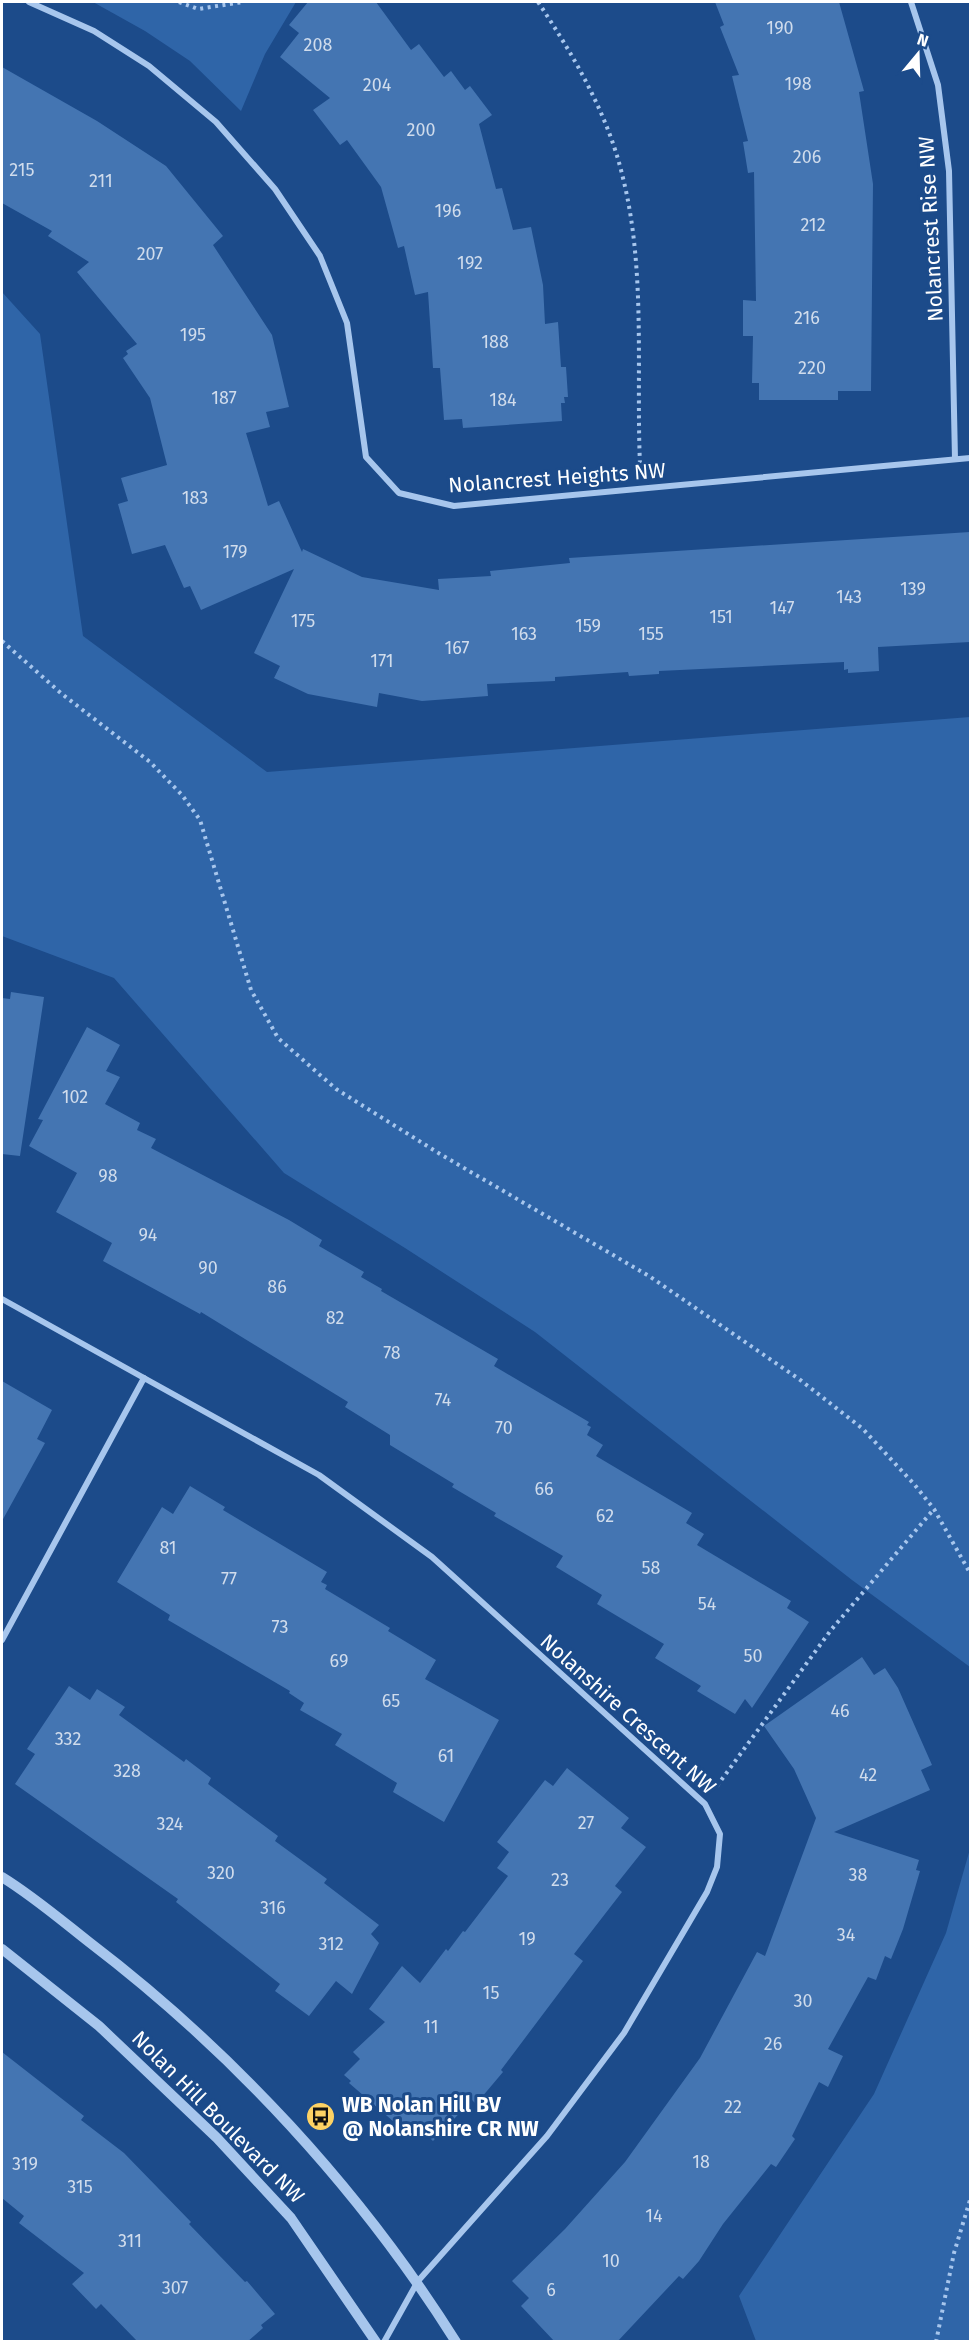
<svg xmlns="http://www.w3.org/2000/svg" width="972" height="2343" viewBox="0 0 972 2343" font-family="'Fira Sans',sans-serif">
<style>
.green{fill:#2f65a8}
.building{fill:#4475b2}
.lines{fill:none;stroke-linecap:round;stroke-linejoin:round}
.path{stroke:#a7c6ed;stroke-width:4;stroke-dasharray:3 4.5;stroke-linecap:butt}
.minor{stroke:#a7c6ed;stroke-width:6}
.tertiary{stroke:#a7c6ed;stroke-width:10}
.labels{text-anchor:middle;stroke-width:6;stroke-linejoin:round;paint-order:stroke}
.number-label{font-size:18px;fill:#d0dcec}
.street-label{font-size:21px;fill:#fff;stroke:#1c4b8a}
.poi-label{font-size:21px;font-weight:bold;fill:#fff;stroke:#1c4b8a;text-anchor:start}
</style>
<rect width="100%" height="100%" fill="#1c4b8a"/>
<g class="green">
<path d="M 93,2 L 296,2 L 265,54 L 241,111 L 190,61 L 145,31 Z"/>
<path d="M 2,292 L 40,334 L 83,636 L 267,772 L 970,717 L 970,1667 L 852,1580 L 535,1332 L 405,1248 L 284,1173 L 114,978 L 2,936 Z"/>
<path d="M 970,1849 L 970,2341 L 756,2341 L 739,2296 L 874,2094 L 946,1933 Z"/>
</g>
<g class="building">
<path d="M 308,2 L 376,2 L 411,50 L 419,44 L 444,77 L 451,71 L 465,90 L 470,86 L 492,115 L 479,124 L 496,189 L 502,188 L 513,230 L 531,227 L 543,285 L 545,324 L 558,322 L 561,367 L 566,367 L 568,397 L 564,397 L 565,403 L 561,403 L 562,421 L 463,428 L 462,419 L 444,420 L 440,368 L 433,368 L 428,292 L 415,295 L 404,246 L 398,248 L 381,187 L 347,140 L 340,145 L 313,110 L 330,98 L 280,57 L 299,33 L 289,25 Z"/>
<path d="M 715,2 L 839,2 L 864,91 L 859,92 L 873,184 L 871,391 L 838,391 L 838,400 L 759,400 L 759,383 L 752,383 L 753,336 L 743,336 L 743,300 L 756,301 L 754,172 L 748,173 L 743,142 L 748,141 L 732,76 L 739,75 L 720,27 L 724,25 Z"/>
<path d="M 2,67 L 97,121 L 166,166 L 223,236 L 213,245 L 272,335 L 289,407 L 266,412 L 270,427 L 246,433 L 268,506 L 279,501 L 302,552 L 303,549 L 362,577 L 439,590 L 438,579 L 491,576 L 490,571 L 570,563 L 569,558 L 970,532 L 970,642 L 878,647 L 879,671 L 848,673 L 848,669 L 844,670 L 844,662 L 659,671 L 659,674 L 629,676 L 628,672 L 555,677 L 555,681 L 487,684 L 488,696 L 422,701 L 379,693 L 377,707 L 308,694 L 274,678 L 280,666 L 254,653 L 294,569 L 201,610 L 190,586 L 184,588 L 165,545 L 132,554 L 118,504 L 128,501 L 121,478 L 167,465 L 150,398 L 123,358 L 128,354 L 126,351 L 137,344 L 77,272 L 89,262 L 48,236 L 52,231 L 2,203 Z"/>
<path d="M 11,992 L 44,997 L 20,1156 L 2,1154 L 2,998 L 10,999 Z"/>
<path d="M 87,1027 L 120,1045 L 106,1071 L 120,1077 L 105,1104 L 140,1123 L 137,1130 L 156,1139 L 151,1148 L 289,1220 L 322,1240 L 319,1246 L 364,1272 L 361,1277 L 382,1289 L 381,1291 L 498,1359 L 494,1366 L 589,1422 L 587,1425 L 591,1427 L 587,1435 L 603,1445 L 596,1456 L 692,1513 L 686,1523 L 704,1534 L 697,1545 L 791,1601 L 787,1608 L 809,1622 L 752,1708 L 745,1699 L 735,1714 L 697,1691 L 701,1686 L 655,1658 L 664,1644 L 597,1604 L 602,1595 L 556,1567 L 563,1556 L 494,1516 L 496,1513 L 452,1487 L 454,1484 L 390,1445 L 390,1435 L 345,1407 L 348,1402 L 201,1312 L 200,1314 L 103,1261 L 112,1243 L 56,1212 L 77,1173 L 29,1146 L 43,1120 L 38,1119 Z"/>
<path d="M 2,1381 L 52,1410 L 37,1439 L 45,1443 L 2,1521 Z"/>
<path d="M 190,1486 L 225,1507 L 223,1510 L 327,1572 L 321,1582 L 327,1585 L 325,1589 L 390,1628 L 388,1631 L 436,1660 L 425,1679 L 499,1720 L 444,1822 L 393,1792 L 397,1783 L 335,1745 L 342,1734 L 300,1710 L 304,1703 L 289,1693 L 290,1691 L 168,1620 L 170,1615 L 117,1582 L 162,1507 L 173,1514 Z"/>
<path d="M 862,1657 L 874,1675 L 885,1668 L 898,1688 L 932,1765 L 921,1770 L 930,1790 L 834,1832 L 919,1860 L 916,1870 L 920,1871 L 903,1929 L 891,1959 L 885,1956 L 876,1980 L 868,1977 L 828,2049 L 843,2056 L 828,2087 L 819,2082 L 792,2136 L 795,2139 L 776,2167 L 771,2164 L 723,2224 L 699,2261 L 683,2279 L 679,2276 L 617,2342 L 555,2342 L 521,2306 L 529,2298 L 512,2281 L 565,2229 L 625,2162 L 700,2058 L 757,1952 L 765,1956 L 816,1818 L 794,1769 L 764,1726 Z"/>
<path d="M 69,1686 L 90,1700 L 97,1689 L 125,1707 L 119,1715 L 184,1762 L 186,1759 L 211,1778 L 208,1784 L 278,1836 L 275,1841 L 327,1879 L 324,1883 L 379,1925 L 371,1934 L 379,1943 L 352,1994 L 336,1981 L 309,2016 L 275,1991 L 280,1984 L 176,1902 L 178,1899 L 15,1784 L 35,1754 L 27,1749 Z"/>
<path d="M 567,1768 L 629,1818 L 621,1828 L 646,1847 L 615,1886 L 622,1892 L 574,1954 L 583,1961 L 501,2070 L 503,2072 L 476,2104 L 472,2100 L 433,2141 L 418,2126 L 409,2135 L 349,2083 L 351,2081 L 344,2075 L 360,2059 L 353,2052 L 385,2022 L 369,2009 L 402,1966 L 420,1983 L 446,1949 L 448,1951 L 463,1931 L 465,1932 L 508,1876 L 497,1868 L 509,1852 L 497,1842 L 545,1780 L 553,1786 Z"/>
<path d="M 2,2052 L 84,2116 L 81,2120 L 124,2153 L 191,2222 L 189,2224 L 245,2282 L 247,2281 L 275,2314 L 261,2325 L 263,2328 L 247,2342 L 138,2342 L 101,2304 L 96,2309 L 72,2284 L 84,2273 L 19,2223 L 24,2216 L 2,2198 Z"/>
</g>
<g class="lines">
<g class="path">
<path d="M 179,2 L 198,9 L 243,2"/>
<path d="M 538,2 C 574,56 608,114 623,178 C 646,271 636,370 640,465"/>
<path d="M 2,641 L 62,694 L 150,762 L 182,795 L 200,820 L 251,990 L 278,1038 L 336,1089 L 440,1154 L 649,1276 L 799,1379 L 863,1429 L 914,1484 L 934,1509 L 970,1573"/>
<path d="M 717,1786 L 831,1630 L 934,1509"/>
<path d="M 936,2342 L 954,2253 L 970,2200"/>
</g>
<g class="minor">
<path d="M 29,2 L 94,31 L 149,66 L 216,122 L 275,189 L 320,256 L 347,323 L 366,457 L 399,493 L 454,506 L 970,458"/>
<path d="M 911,2 L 938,85 L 949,171 L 955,459"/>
<path d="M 2,1299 L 144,1378"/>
<path d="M 2,1640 L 144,1378 L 319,1475 L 432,1557 L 705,1804 L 720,1834 L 717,1867 L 707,1892 L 624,2033 L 547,2136 L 418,2281 L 384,2342"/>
</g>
<g class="tertiary">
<path d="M 2,1877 C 33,1896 61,1920 89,1942 C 232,2051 360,2189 456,2342"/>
<path d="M 2,1949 L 99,2026 L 217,2138 L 291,2218 L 376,2342"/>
</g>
</g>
<defs>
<symbol id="bus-disc" viewBox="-11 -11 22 22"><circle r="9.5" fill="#fdd264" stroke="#1c4b8a"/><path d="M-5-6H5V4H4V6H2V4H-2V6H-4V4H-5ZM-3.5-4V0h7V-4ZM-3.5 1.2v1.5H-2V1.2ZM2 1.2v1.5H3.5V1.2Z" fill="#111"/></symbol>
</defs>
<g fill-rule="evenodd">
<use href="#bus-disc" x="304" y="2100" width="33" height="33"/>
</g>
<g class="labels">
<g class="number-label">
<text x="780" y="34">190</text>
<text x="318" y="51">208</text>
<text x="798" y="90">198</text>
<text x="377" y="91">204</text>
<text x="421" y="136">200</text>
<text x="807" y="163">206</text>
<text x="22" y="176">215</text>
<text x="101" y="187">211</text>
<text x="448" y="217">196</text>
<text x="813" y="231">212</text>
<text x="150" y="260">207</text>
<text x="470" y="269">192</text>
<text x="807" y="324">216</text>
<text x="193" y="341">195</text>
<text x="495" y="348">188</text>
<text x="812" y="374">220</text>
<text x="224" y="404">187</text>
<text x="503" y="406">184</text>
<text x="195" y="504">183</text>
<text x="235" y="558">179</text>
<text x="913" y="595">139</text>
<text x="849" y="603">143</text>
<text x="782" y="614">147</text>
<text x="721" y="623">151</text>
<text x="303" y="627">175</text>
<text x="588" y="632">159</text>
<text x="524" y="640">163</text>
<text x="651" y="640">155</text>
<text x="457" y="654">167</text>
<text x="382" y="667">171</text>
<text x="75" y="1103">102</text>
<text x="108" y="1182">98</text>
<text x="148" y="1241">94</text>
<text x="208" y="1274">90</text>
<text x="277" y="1293">86</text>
<text x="335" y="1324">82</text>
<text x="392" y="1359">78</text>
<text x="443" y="1406">74</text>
<text x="504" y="1434">70</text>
<text x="544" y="1495">66</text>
<text x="605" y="1522">62</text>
<text x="168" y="1554">81</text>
<text x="651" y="1574">58</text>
<text x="229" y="1585">77</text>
<text x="707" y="1610">54</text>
<text x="280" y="1633">73</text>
<text x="753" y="1662">50</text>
<text x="339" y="1667">69</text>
<text x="391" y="1707">65</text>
<text x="840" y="1717">46</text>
<text x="68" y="1745">332</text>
<text x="446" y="1762">61</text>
<text x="127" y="1777">328</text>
<text x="868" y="1781">42</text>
<text x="586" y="1829">27</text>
<text x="170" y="1830">324</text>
<text x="221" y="1879">320</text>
<text x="858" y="1881">38</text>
<text x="560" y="1886">23</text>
<text x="273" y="1914">316</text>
<text x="846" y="1941">34</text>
<text x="527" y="1945">19</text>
<text x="331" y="1950">312</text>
<text x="491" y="1999">15</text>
<text x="803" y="2007">30</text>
<text x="431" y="2033">11</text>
<text x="773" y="2050">26</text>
<text x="733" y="2113">22</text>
<text x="701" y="2168">18</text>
<text x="25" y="2170">319</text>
<text x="80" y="2193">315</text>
<text x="654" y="2222">14</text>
<text x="130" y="2247">311</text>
<text x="611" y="2267">10</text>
<text x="175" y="2294">307</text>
<text x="551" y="2296">6</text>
</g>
<g class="street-label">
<text transform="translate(931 229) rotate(-93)" y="7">Nolancrest Rise NW</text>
<text transform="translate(557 478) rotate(-4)" y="7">Nolancrest Heights NW</text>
<text transform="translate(628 1714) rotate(42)" y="7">Nolanshire Crescent NW</text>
<text transform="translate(218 2117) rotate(45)" y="7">Nolan Hill Boulevard NW</text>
</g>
<g class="poi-label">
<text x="342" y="2112">WB Nolan Hill BV<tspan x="342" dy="24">@ Nolanshire CR NW</tspan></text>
</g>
</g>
<rect width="972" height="2343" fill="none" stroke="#ffffff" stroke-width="6"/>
<g transform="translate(918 54) rotate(19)" stroke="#1c4b8a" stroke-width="4.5" paint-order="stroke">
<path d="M0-4.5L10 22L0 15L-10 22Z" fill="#ffffff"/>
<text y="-9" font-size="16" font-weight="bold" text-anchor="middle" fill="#ffffff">N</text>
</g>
</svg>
